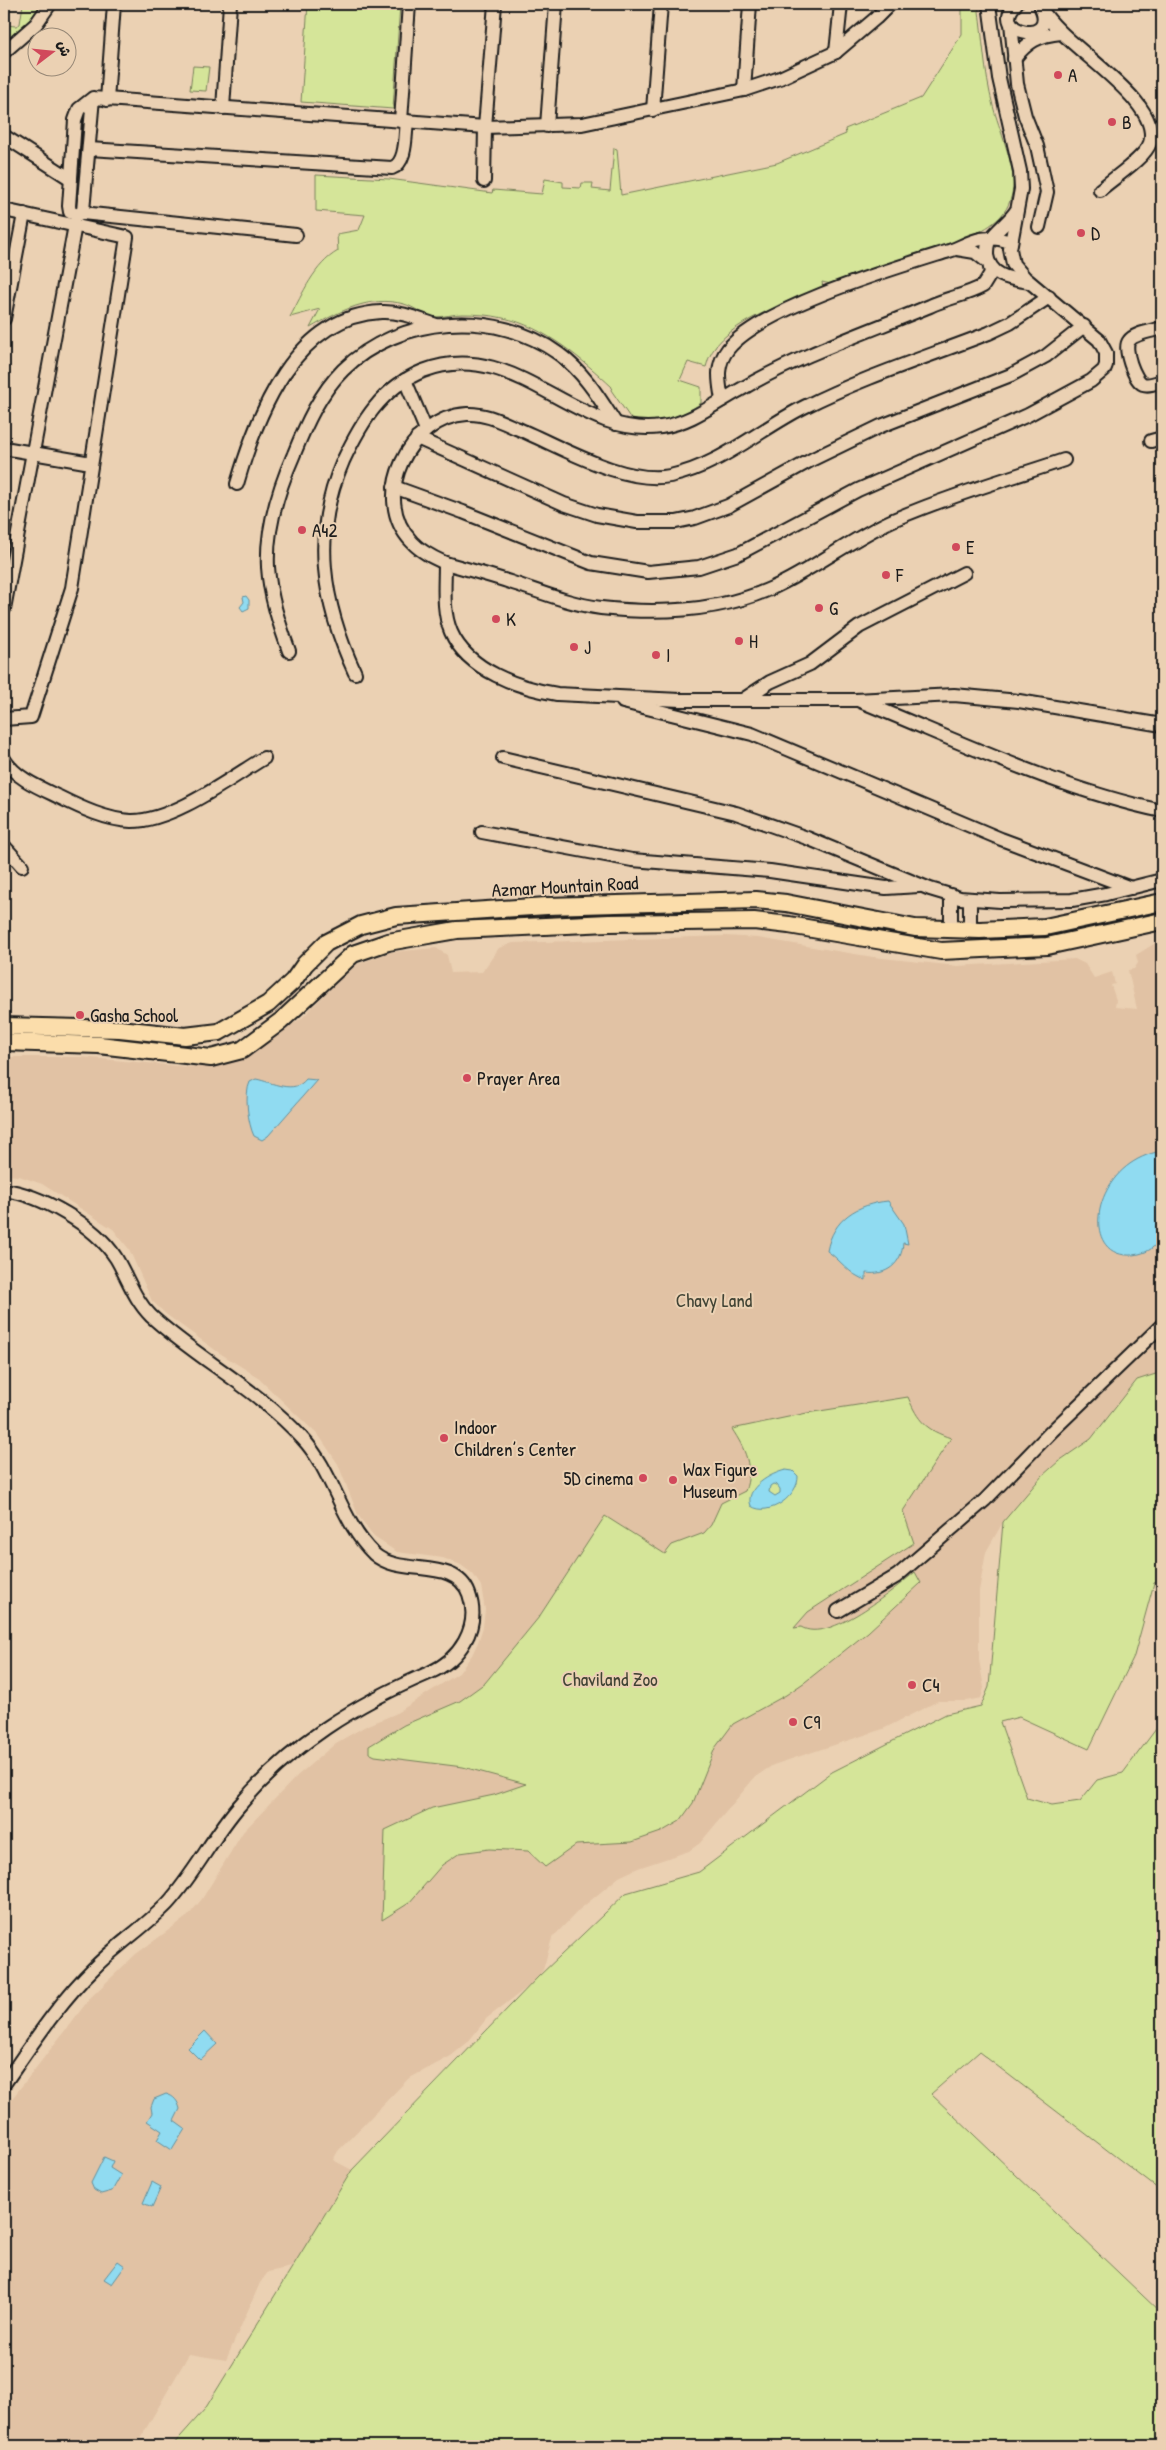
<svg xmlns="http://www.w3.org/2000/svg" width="1166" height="2450" viewBox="0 0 1166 2450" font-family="'Patrick Hand','Playpen Sans Arabic',sans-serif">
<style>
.built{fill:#e1c2a4}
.green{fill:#d5e599;stroke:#78805a}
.water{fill:#90dbf1;stroke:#628f9c;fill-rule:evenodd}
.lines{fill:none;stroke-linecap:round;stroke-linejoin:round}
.minor-casing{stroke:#1c1c1c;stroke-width:16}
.major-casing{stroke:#1c1c1c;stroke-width:20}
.minor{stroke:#ebd1b3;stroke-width:12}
.major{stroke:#fbddab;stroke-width:16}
.poi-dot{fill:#d1495b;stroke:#ebd1b3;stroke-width:2}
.labels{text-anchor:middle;stroke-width:4;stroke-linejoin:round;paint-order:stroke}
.poi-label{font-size:19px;fill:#1c1c1c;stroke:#ebd1b3;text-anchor:start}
.street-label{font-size:19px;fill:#1c1c1c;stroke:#ebd1b3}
.park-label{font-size:19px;fill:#414435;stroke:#ebd1b3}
</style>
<rect width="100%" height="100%" fill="#ebd1b3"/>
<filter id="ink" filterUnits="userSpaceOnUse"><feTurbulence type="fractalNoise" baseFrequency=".02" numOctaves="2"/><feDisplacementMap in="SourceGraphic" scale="10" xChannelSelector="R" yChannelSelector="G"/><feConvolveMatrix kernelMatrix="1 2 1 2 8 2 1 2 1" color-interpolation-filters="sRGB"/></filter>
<g filter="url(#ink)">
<path class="built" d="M 725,936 L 758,938 L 873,957 L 957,966 L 1075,959 L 1085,964 L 1094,978 L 1112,972 L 1115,984 L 1111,985 L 1116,1000 L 1115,1007 L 1137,1009 L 1128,970 L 1134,969 L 1138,963 L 1136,955 L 1162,939 L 1162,1372 L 1137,1380 L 1091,1440 L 1059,1461 L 1042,1476 L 1003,1522 L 986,1552 L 979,1591 L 979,1660 L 984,1688 L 981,1698 L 966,1701 L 938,1701 L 883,1729 L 773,1765 L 755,1777 L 700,1843 L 689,1851 L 638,1868 L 619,1877 L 579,1910 L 552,1938 L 543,1970 L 533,1983 L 487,2018 L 468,2042 L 451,2056 L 408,2079 L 338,2151 L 333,2160 L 352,2170 L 310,2263 L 268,2272 L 260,2283 L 226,2360 L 189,2354 L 136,2446 L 4,2446 L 4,2109 L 91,1997 L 136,1954 L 188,1916 L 202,1899 L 243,1832 L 297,1776 L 336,1743 L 364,1727 L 395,1714 L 459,1673 L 472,1655 L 478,1642 L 483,1627 L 485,1610 L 481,1586 L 473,1574 L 461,1565 L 443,1558 L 397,1552 L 374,1537 L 358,1515 L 338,1464 L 320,1437 L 256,1376 L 218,1352 L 167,1315 L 152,1301 L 129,1249 L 113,1229 L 42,1184 L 19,1176 L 4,1175 L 4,1057 L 80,1057 L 190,1067 L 202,1065 L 235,1059 L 262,1044 L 302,1018 L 344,975 L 358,964 L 391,952 L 436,948 L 447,955 L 451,973 L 482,972 L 499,948 L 513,943 Z"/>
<g class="green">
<path d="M 23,4 L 42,4 L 26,24 L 4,45 L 4,25 L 16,26 L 20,24 Z"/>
<path d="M 308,4 L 400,4 L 393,109 L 301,102 Z"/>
<path d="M 962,4 L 978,4 C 983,38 984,72 993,106 C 998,126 1016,168 1013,187 C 1010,215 993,225 971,236 L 831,284 L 822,282 L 823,289 C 787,304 715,323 706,367 L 688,362 L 680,380 L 701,387 L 701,403 C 682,417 655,426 631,419 L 611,390 L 612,387 C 583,360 544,326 503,318 C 491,315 475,314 462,314 C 453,314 444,317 435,317 C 423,316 415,307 404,304 C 369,295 340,311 310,328 L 320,309 L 290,317 C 303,293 314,265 338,251 L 337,234 L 359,230 L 365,215 L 316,211 L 316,175 L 389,179 L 492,193 L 493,190 L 542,194 L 545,179 L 563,182 L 563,187 L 581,188 L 582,183 L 593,183 L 592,189 L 610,191 L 614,148 L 617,149 L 621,195 L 777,163 L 846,134 L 845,129 L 921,98 L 962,34 Z"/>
<path d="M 193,66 L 209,67 L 206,91 L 190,90 Z"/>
<path d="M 1162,1372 L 1162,1578 L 1154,1583 L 1134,1656 L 1089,1749 L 1019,1717 L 1000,1722 L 1027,1798 L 1052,1805 L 1080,1801 L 1097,1780 L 1123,1773 L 1162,1721 L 1162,2192 L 979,2052 L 931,2094 L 1162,2314 L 1162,2446 L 172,2446 L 205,2409 L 352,2170 L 538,1977 L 626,1893 L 699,1872 L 832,1772 L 946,1714 L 981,1706 L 989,1687 L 1003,1522 L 1042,1476 L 1059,1461 L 1091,1439 L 1137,1380 Z"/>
<path d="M 908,1397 C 918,1421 926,1430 951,1438 L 903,1511 L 914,1543 L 808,1612 L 794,1628 L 801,1627 C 829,1644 893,1590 915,1572 L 921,1583 L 868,1632 L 805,1682 L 786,1695 L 733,1724 L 715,1748 L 693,1803 L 680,1821 L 661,1832 L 632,1842 L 576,1845 L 545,1867 L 528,1851 L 489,1849 L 460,1853 L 442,1865 L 409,1903 L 382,1920 L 385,1830 L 432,1808 L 494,1795 L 526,1784 L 463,1767 L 375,1756 L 369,1753 L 369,1746 L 404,1725 L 460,1701 L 485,1683 L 539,1617 L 605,1516 L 665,1554 L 672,1545 L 704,1533 L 711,1525 L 721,1503 L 745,1491 C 754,1467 745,1449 732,1429 L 807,1413 Z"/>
</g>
<g class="water">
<path d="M 246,596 L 249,600 L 249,608 L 243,611 L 240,607 L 244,602 L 243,597 Z"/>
<path d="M 256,1079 C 272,1082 294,1095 306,1079 L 317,1080 L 268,1136 L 262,1140 L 254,1136 C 248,1124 244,1094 250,1082 Z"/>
<path d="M 1162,1151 C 1162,1178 1166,1212 1159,1238 C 1156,1247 1148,1252 1139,1254 C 1077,1267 1088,1163 1162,1151 Z"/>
<path d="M 888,1201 L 904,1224 L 908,1244 L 903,1243 C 902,1264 886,1276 866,1273 L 866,1280 C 849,1275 841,1260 827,1251 C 833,1219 857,1204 888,1201 Z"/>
<path d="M 786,1470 L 793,1471 L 798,1476 C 799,1495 769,1518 751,1506 C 744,1488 771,1473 786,1470 ZM 773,1484 L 777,1485 L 780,1489 L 780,1493 L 775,1496 L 769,1492 L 770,1486 Z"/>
<path d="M 205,2031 L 217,2044 L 200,2060 L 188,2048 Z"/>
<path d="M 166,2094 C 174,2096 178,2101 180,2109 L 174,2121 L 185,2129 L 172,2150 L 157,2140 L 162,2131 L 147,2121 L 152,2113 L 151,2107 L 154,2099 Z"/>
<path d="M 104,2157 L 113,2161 L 110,2168 L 121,2175 L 112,2191 L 101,2194 L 94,2190 L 91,2183 Z"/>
<path d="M 152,2182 L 161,2187 L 152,2207 L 143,2203 Z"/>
<path d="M 118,2261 L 125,2266 L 112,2284 L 104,2279 Z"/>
</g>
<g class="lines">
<defs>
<g id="minor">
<path d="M 1016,4 C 988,32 1055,47 1042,10"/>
<path d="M 1041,8 C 1061,46 1163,99 1150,143 C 1145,158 1112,179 1100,190"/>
<path d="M 1011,23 L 1017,84 L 1025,116 L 1037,146 L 1047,192 L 1039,227"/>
<path d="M 4,52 L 36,24 L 50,4"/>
<path d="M 836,52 L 841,4"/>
<path d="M 1014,59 C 1027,42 1039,35 1061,33"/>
<path d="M 744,90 L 750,4"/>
<path d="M 93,98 L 83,211 L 77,215 L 70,212 L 69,206 L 75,120 L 79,109 L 93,98 L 485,127 L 582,124 L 744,90 L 780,78 L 836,52 L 876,18 L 890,4"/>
<path d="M 107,100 L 114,4"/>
<path d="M 223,108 L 230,4"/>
<path d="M 653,110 L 661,4"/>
<path d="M 401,121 L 409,4"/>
<path d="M 547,126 L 556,4"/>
<path d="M 4,136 L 71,179"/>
<path d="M 89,149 L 392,168 C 407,163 405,135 407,121"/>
<path d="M 484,181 L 485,127 L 495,4"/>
<path d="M 4,210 L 127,237 L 72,588 L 31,717 L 4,719"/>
<path d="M 1016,211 C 1009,222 997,229 990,240 C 987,244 987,249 987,255 C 990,277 1011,279 1029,282"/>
<path d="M 82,213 L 296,235"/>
<path d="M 1049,297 L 1010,323 L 989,333 C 927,357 864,377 804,407 C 760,429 720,466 670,476 C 623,485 558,445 516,428 C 500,421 484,413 467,414 C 409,417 369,498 412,542 C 421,552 434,558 445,563 C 467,569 489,575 510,582 C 541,592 569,604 601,608 C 657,614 719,612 772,588 C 814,569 851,539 893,520 C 949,496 1007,479 1064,460"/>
<path d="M 4,319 L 24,214"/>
<path d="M 1162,328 C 1153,331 1134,333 1129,341 C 1123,348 1134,380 1143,384 C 1149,386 1156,383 1162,381"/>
<path d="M 405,380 L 426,430"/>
<path d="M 722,400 C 719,381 715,366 728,349 C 762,307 895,268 949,251 C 960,248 969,241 981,239 C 991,237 1001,239 1011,242"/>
<path d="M 417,438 L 564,504 L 597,515 L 637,522 L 676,522 L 695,518 L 728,506 L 813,459 L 881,426 L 1011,375 L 1046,356 L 1084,326"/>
<path d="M 1151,441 L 1162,438"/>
<path d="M 4,448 L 91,463"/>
<path d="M 237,484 C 257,414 295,316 381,312 C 401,311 418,319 436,325"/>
<path d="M 394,487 L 463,512 L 591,563 L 648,572 L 699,567 L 738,554 L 858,490 L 1028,415 L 1091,381 L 1104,370 L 1106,365 L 1106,353 L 1099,340 L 1025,278 L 1013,264 L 1010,249 L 1021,189 L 1020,171 L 999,78 L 989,4"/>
<path d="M 445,563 C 445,586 442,611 451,632 C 468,671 520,688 557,694 L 680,700 L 855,700 L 954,695 L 1019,701 L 1162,725"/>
<path d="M 4,609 L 75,225"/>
<path d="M 289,651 C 279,623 270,597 268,567 C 266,529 279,488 294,454 C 306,424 320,393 343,370 C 399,315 496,308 559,354 C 584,372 600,399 616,424"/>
<path d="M 355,673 C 323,604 311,534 343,461 C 361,423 381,388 423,371 C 515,335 574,439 661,427 C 690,423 713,405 738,391 C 799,355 865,333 930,306 C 947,298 967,295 983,286 L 991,273 L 989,263 L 975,252 L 957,249"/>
<path d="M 744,699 L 770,682 L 810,664 L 859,627 L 964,573"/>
<path d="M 860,701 C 959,741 1057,789 1162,811"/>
<path d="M 623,702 L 752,734 L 1001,839 L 1131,888"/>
<path d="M 503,758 L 736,813 L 807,838 L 930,889 L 960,898 L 1000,901 L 1072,900 L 1106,894 L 1162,880"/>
<path d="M 4,759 C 15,778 40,788 59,797 C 81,808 107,820 131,821 C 172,822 229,779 264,758"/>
<path d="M 482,832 L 632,860 L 770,871 L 886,888 L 919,886"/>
<path d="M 4,846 L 22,866"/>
<path d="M 951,896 L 951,929"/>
<path d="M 970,900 L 970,930"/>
<path d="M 4,1190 C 41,1195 95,1225 116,1258 C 128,1278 134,1299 151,1316 C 199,1360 258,1389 302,1438 C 334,1472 340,1521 374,1554 C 401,1578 455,1556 469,1594 C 481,1628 459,1660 429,1673 C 356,1704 291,1744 239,1806 C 213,1836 195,1873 168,1903 C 146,1926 118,1944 95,1967 C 60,2001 32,2044 4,2084"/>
<path d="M 838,1611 L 897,1576 L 985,1500 L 1052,1431 L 1162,1325"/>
</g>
<g id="major">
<path d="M 4,1026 L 120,1029 L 185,1036 L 219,1032 L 268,1004 L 293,981 L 305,964 L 326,943 L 361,925 L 396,916 L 547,906 L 756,900 L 786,903 L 915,928 L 980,930 L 1045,927 L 1162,902"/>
<path d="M 4,1042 L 99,1045 L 211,1058 L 242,1050 L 281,1021 L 353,954 L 388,942 L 457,930 L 609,923 L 754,921 L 789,925 L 941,951 L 1047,946 L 1162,921"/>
</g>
</defs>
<use href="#minor" class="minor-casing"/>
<use href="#major" class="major-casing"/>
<use href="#minor" class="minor"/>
<use href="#major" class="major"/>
</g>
</g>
<g class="poi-dot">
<circle cx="1058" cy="75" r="5"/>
<circle cx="1112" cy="122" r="5"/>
<circle cx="1081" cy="233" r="5"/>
<circle cx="302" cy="530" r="5"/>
<circle cx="956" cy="547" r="5"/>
<circle cx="886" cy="575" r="5"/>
<circle cx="819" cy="608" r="5"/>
<circle cx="496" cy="619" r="5"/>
<circle cx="739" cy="641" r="5"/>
<circle cx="574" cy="647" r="5"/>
<circle cx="656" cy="655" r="5"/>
<circle cx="80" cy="1015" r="5"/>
<circle cx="467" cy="1078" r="5"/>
<circle cx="444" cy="1438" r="5"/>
<circle cx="643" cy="1478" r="5"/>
<circle cx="673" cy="1480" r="5"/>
<circle cx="912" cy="1685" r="5"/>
<circle cx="793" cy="1722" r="5"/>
</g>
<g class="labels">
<g class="poi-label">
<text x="1068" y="82">A</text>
<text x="1122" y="129">B</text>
<text x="1091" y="240">D</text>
<text x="312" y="537">A42</text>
<text x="966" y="554">E</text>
<text x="896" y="582">F</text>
<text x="829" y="615">G</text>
<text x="506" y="626">K</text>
<text x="749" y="648">H</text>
<text x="584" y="654">J</text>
<text x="666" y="662">I</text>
<text x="90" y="1022">Gasha School</text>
<text x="477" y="1085">Prayer Area</text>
<text x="454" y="1434">Indoor<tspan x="454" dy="22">Children’s Center</tspan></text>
<text x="683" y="1476">Wax Figure<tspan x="683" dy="22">Museum</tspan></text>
<text x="633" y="1485" text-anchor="end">5D cinema</text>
<text x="922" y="1692">C4</text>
<text x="803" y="1729">C9</text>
</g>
<g class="street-label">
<text transform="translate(565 886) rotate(-3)" y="7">Azmar Mountain Road</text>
</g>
<g class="park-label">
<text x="714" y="1307">Chavy Land</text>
<text x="610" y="1686">Chaviland Zoo</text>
</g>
</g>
<rect width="1166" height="2450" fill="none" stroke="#ebd1b3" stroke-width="20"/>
<rect x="10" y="10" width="1146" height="2430" fill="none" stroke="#1c1c1c" stroke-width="2" filter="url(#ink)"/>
<g transform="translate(52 52) rotate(74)"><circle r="24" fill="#ebd1b3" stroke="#988977"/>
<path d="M0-4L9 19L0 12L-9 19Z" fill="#d1495b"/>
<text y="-8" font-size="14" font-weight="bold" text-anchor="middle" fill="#1c1c1c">ش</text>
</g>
</svg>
